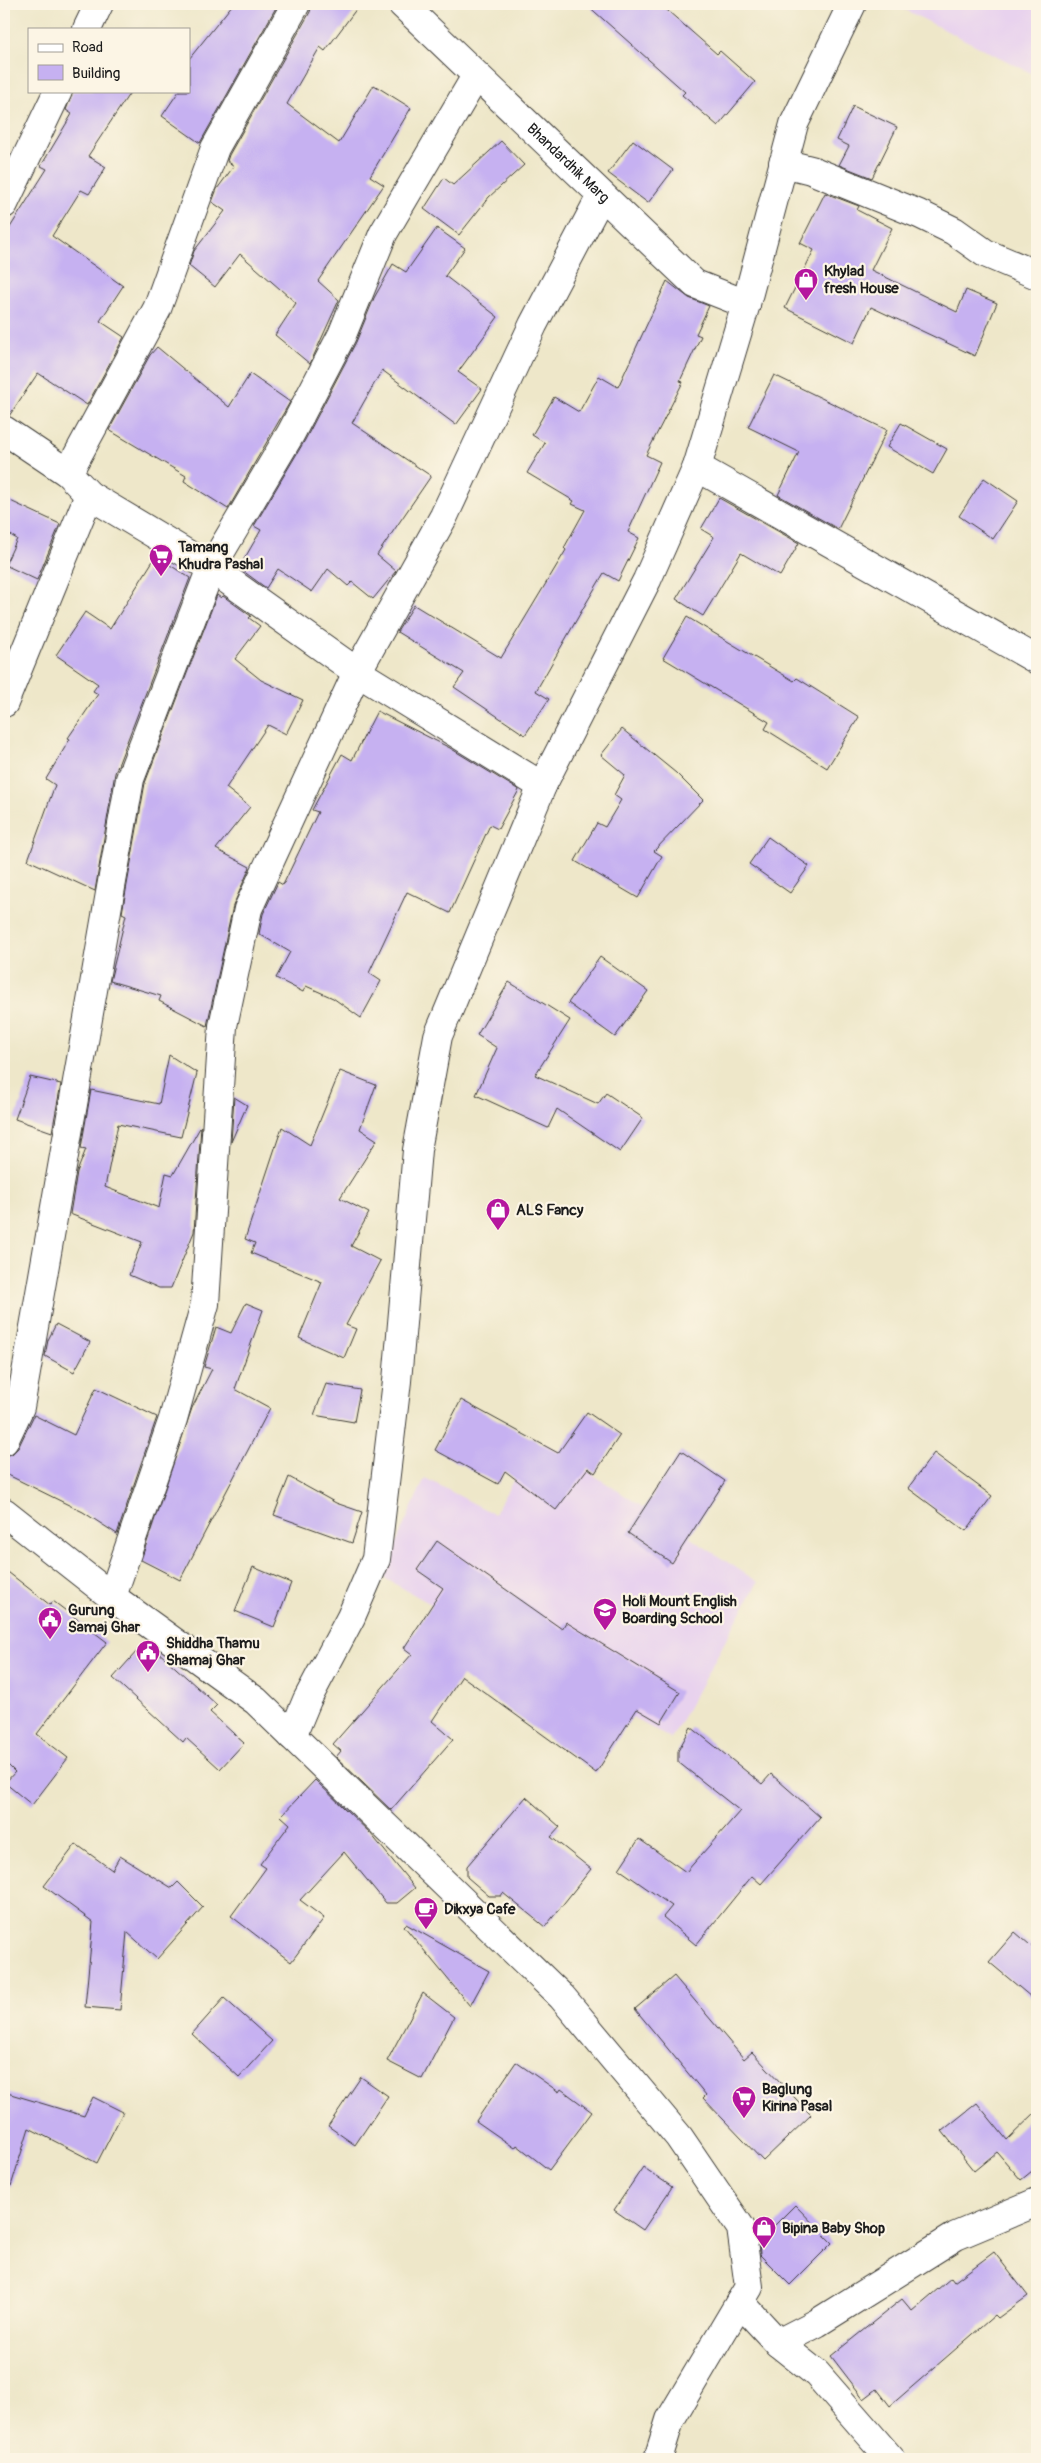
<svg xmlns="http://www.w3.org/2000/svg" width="1041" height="2463" viewBox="0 0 1041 2463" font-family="Pangolin,sans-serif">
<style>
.built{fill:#e8d2ee}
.building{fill:#c6b1f1}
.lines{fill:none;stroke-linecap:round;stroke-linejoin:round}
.minor-casing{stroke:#3c3a36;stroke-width:30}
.minor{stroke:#fff;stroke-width:28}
.labels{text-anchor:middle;stroke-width:4.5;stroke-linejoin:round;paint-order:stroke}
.street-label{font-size:15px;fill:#1c1c1c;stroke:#fcf5e5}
.poi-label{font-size:15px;font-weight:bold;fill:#1c1c1c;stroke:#fcf5e5;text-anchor:start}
</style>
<rect width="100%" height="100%" fill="#fcf5e5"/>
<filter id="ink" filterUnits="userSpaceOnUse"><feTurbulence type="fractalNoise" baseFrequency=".02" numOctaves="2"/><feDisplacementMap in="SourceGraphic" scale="10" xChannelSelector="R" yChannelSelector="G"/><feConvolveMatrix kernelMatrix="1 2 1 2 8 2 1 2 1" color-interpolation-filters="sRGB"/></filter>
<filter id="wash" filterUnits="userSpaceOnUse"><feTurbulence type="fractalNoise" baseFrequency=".0096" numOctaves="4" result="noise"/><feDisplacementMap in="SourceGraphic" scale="20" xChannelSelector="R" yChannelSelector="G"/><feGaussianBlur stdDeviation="1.12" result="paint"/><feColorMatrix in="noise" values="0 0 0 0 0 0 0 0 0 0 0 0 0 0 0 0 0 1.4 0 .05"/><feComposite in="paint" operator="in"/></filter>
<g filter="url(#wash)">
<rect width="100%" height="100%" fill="#eee7c9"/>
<g class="built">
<path d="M 893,4 L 1037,4 L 1037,76 Z"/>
<path d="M 546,1444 L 758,1582 L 671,1739 L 381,1576 L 425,1478 L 494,1514 L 529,1453 Z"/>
</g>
<g id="blocks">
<g class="building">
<path d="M 233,4 L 278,4 L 200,143 L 162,116 L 179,91 L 189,91 L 189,59 Z"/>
<path d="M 312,4 L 360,4 L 325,51 L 320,47 L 287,104 L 339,143 L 374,85 L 411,108 L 370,176 L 384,185 L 318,281 L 339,300 L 310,364 L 275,335 L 296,303 L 240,254 L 215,287 L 189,266 L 194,251 L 225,211 L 212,202 L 217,189 L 234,166 L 227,161 L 229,155 L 310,12 Z"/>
<path d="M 586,4 L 660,4 L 717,54 L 720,51 L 755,82 L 718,126 L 682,95 L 685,92 Z"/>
<path d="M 73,91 L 131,91 L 88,156 L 106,167 L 89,194 L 81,190 L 52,236 L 123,286 L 100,321 L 124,337 L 87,405 L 38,373 L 9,416 L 4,415 L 4,237 L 47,169 L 41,166 L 72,114 L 66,110 Z"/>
<path d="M 853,106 L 897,127 L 872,178 L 839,165 L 849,146 L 837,140 Z"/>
<path d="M 633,140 L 673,170 L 648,203 L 608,173 Z"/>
<path d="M 501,141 L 524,165 L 489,197 L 459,235 L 424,209 L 444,178 L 453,185 Z"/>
<path d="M 825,193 L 859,206 L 857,210 L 892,228 L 871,270 L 957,312 L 966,290 L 997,303 L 975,356 L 871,307 L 854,343 L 785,308 L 814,250 L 800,243 Z"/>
<path d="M 437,228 L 465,248 L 445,276 L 498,317 L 458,372 L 482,389 L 456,425 L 382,370 L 352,423 L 431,476 L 377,555 L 396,571 L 373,599 L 352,582 L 348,586 L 328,569 L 312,592 L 278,569 L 266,588 L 239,568 L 261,530 L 254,526 L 305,440 L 356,342 L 374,298 L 393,264 L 406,272 Z"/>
<path d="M 667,281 L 689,298 L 709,306 L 696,334 L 701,336 L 680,381 L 683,382 L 646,455 L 660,462 L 628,532 L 639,538 L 618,581 L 604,573 L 585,605 L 536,691 L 549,699 L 525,735 L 454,687 L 464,673 L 397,632 L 414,605 L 501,658 L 566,550 L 564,548 L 585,510 L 572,504 L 574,501 L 527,473 L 545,443 L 532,435 L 554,397 L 579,412 L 599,376 L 618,387 Z"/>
<path d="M 157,347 L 229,407 L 250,374 L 290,402 L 228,509 L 184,481 L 186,476 L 109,430 L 150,355 Z"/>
<path d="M 774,375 L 887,430 L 838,529 L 778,495 L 799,452 L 748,427 Z"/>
<path d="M 901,423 L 947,449 L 933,474 L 887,447 Z"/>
<path d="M 984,478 L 1018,501 L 993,539 L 959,516 Z"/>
<path d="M 4,498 L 60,524 L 37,580 L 5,565 L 17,539 L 4,531 Z"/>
<path d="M 719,498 L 799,543 L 780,576 L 741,553 L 703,616 L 676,599 L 714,537 L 701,529 Z"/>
<path d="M 156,556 L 190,578 L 115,773 L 95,891 L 28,860 L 55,785 L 46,779 L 70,739 L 68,738 L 98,694 L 93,691 L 98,684 L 56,655 L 85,612 L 110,629 Z"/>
<path d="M 217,595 L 221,598 L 223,596 L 251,616 L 249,618 L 260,626 L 235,659 L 261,680 L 303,700 L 286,734 L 268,725 L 226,788 L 250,807 L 216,849 L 250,867 L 233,906 L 207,1026 L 159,1001 L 161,996 L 110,981 L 126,915 L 122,913 L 145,783 Z"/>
<path d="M 687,617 L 794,681 L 797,678 L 859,717 L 827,768 L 765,729 L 769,722 L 663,658 Z"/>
<path d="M 377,711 L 450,748 L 519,790 L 498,829 L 490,825 L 450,913 L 407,892 L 369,973 L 381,981 L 361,1018 L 333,998 L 306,986 L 303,992 L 276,978 L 290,952 L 259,934 L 263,914 L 278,882 L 283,885 L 318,812 L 312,810 L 342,754 L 352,760 Z"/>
<path d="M 622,729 L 676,773 L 703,800 L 654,851 L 662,856 L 638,898 L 575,861 L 597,823 L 605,827 L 621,800 L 614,795 L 625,775 L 601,755 Z"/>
<path d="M 768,837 L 809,866 L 790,893 L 749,864 Z"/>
<path d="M 600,957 L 648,991 L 615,1037 L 568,1003 Z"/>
<path d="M 509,982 L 570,1020 L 535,1075 L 598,1104 L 606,1093 L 643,1118 L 620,1152 L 557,1109 L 548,1128 L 476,1095 L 497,1048 L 477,1035 Z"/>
<path d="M 169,1055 L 197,1073 L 181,1137 L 118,1124 L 105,1187 L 159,1208 L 166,1173 L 173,1175 L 201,1126 L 194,1232 L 171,1288 L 159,1288 L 129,1275 L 142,1242 L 70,1214 L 77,1172 L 86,1149 L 81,1148 L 91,1090 L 159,1104 Z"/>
<path d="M 340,1071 L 376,1085 L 360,1129 L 377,1140 L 340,1198 L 369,1213 L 351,1246 L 380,1261 L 346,1325 L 356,1329 L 344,1358 L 299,1338 L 322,1282 L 251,1253 L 255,1243 L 245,1239 L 282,1127 L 310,1145 Z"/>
<path d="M 30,1077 L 61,1084 L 52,1132 L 15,1119 Z"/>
<path d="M 234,1097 L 247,1105 L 231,1142 Z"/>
<path d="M 246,1303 L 263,1310 L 235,1389 L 270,1408 L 180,1580 L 141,1560 L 192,1408 L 212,1369 L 204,1367 L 216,1327 L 231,1333 Z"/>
<path d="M 56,1324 L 90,1342 L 74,1372 L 45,1356 L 48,1340 Z"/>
<path d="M 326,1384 L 360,1390 L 354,1422 L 314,1415 Z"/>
<path d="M 96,1388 L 157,1417 L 117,1534 L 83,1512 L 4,1473 L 4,1456 L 12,1454 L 18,1448 L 34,1415 L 74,1435 Z"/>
<path d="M 461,1400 L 558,1453 L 587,1412 L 620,1435 L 595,1473 L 588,1468 L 556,1510 L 505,1471 L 498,1484 L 435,1450 Z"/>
<path d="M 681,1451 L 725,1481 L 672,1563 L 628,1533 Z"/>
<path d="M 934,1453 L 992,1496 L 966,1531 L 908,1488 Z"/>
<path d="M 289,1477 L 336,1503 L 362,1512 L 352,1543 L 274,1515 Z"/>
<path d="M 437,1541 L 562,1629 L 566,1622 L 680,1692 L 661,1723 L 637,1709 L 596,1773 L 462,1676 L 432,1721 L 453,1739 L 391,1810 L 336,1757 L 341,1751 L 333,1744 L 412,1654 L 404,1648 L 443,1588 L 417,1570 Z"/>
<path d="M 253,1567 L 291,1583 L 274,1627 L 235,1611 Z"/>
<path d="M 4,1569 L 50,1605 L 53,1601 L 107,1642 L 37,1734 L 68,1758 L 32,1805 L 5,1783 L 15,1772 L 4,1761 Z"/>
<path d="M 146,1641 L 217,1705 L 210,1712 L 244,1743 L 220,1769 L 186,1738 L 183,1742 L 113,1678 Z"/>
<path d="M 691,1727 L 762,1784 L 771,1774 L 820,1817 L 761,1884 L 752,1876 L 696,1945 L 663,1917 L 672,1906 L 619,1869 L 639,1839 L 686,1872 L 740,1811 L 678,1762 L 678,1751 Z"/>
<path d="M 315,1780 L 371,1834 L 415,1888 L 397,1903 L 386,1903 L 344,1852 L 300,1900 L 324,1918 L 291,1962 L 231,1916 L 266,1868 L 260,1864 L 290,1824 L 281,1816 Z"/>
<path d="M 526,1797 L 560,1827 L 551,1837 L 591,1869 L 545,1927 L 503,1893 L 501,1896 L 489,1896 L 467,1877 L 467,1866 Z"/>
<path d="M 76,1844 L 112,1870 L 120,1856 L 172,1888 L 178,1882 L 203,1907 L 157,1959 L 127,1932 L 120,2010 L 85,2007 L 93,1922 L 44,1886 Z"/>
<path d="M 406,1924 L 489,1971 L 470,2006 L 404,1926 Z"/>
<path d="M 1015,1932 L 1037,1951 L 1037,2002 L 989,1962 Z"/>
<path d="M 674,1976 L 744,2059 L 752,2052 L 811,2115 L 763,2161 L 703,2098 L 706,2095 L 635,2009 Z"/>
<path d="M 423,1993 L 454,2017 L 422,2079 L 387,2061 Z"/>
<path d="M 224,1998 L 272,2041 L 239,2077 L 192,2034 Z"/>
<path d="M 516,2062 L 559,2092 L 561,2089 L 592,2112 L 549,2170 L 517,2145 L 515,2148 L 476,2121 Z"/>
<path d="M 361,2077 L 388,2096 L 355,2145 L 328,2126 Z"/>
<path d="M 4,2092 L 84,2116 L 93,2097 L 123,2112 L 97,2163 L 29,2128 L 11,2186 L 4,2185 Z"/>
<path d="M 977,2103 L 1007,2140 L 1037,2111 L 1037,2167 L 1021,2180 L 997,2152 L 974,2171 L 942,2131 Z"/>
<path d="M 643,2167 L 672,2187 L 643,2230 L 614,2210 Z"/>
<path d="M 795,2205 L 832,2243 L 790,2285 L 760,2255 L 759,2241 Z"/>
<path d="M 994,2252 L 1028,2296 L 998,2318 L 995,2315 L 890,2406 L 877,2389 L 864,2399 L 831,2356 L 902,2299 L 912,2311 L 951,2278 L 954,2282 Z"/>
</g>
</g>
</g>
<g filter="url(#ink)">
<use href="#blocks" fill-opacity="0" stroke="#3c3a36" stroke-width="1"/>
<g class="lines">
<defs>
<g id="minor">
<path id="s1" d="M 402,4 L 695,284 L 746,304"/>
<path d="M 87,29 L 99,4"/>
<path d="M 783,163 L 811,170 L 919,214 L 954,231 L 985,253 L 1037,275"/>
<path d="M 4,204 L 58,91"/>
<path d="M 4,430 L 68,473 L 89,495 L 211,568 L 357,672 L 542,786"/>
<path d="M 697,467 L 1037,660"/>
<path d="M 68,473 L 157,309 L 215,148 L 296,4"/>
<path d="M 4,703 L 89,495"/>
<path d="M 4,1441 L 20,1407 L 130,779 L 211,568 L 291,433 L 342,335 L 383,234 L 476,76"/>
<path d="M 4,1512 L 112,1597 L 256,1701 L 562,1997 L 679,2137 L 741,2228 L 749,2287 L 740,2302"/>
<path d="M 112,1597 L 173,1419 L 205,1304 L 223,1026 L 248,909 L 357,672 L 444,516 L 533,325 L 601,196"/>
<path d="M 292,1736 L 307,1700 L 351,1617 L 376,1559 L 397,1381 L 417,1150 L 438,1036 L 542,786 L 647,580 L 697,467 L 746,304 L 794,124 L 852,4"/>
<path d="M 778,2343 L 817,2323 L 956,2236 L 1037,2202"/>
<path d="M 658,2459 L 670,2420 L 740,2302 L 778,2343 L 817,2374 L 891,2459"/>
</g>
</defs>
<use href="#minor" class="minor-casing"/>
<use href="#minor" class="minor"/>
</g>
</g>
<defs>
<symbol id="shop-pin" viewBox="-11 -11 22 30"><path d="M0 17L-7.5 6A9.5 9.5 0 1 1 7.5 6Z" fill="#b5179e" stroke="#fcf5e5"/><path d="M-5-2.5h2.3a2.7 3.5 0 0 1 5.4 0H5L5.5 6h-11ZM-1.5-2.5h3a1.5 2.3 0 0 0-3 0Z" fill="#fff"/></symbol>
<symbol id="supermarket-pin" viewBox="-11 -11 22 30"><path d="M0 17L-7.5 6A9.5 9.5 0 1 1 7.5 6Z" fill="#b5179e" stroke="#fcf5e5"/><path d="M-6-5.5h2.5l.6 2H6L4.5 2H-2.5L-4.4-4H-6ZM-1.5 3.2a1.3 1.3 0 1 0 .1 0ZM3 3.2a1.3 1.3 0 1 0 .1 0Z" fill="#fff"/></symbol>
<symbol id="school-pin" viewBox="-11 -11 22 30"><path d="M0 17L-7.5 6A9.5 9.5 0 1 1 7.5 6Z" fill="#b5179e" stroke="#fcf5e5"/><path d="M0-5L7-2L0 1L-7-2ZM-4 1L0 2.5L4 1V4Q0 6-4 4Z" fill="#fff"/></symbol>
<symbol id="civic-pin" viewBox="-11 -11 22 30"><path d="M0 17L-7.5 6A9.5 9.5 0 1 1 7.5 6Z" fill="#b5179e" stroke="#fcf5e5"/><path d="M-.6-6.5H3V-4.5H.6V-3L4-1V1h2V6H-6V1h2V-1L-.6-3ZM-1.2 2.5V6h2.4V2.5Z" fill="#fff"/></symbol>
<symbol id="cafe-pin" viewBox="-11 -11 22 30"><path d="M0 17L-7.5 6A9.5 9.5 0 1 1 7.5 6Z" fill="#b5179e" stroke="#fcf5e5"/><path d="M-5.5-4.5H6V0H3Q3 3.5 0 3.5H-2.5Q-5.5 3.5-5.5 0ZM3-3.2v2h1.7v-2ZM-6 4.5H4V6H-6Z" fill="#fff"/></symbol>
</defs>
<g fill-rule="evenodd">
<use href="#shop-pin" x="792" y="266" width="28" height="38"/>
<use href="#supermarket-pin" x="147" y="542" width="28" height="38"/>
<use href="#shop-pin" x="484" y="1196" width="28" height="38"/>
<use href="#school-pin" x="591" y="1596" width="28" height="38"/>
<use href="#civic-pin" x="36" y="1605" width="28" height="38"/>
<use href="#civic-pin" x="134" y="1638" width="28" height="38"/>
<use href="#cafe-pin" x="412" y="1895" width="28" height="38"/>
<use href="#supermarket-pin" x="730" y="2084" width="28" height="38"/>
<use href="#shop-pin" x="750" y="2214" width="28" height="38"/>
</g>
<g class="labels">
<g class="street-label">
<text dy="5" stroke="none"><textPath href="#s1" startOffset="230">Bhandardhik Marg</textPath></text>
</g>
<g class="poi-label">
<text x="824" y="276">Khylad<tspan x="824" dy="17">fresh House</tspan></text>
<text x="178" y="552">Tamang<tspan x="178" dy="17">Khudra Pashal</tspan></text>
<text x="516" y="1215">ALS Fancy</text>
<text x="622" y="1606">Holi Mount English<tspan x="622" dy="17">Boarding School</tspan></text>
<text x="68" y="1615">Gurung<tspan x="68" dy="17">Samaj Ghar</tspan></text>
<text x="166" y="1648">Shiddha Thamu<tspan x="166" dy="17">Shamaj Ghar</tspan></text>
<text x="444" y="1914">Dikxya Cafe</text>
<text x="762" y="2094">Baglung<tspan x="762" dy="17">Kirina Pasal</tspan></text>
<text x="782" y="2233">Bipina Baby Shop</text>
</g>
</g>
<rect width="1041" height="2463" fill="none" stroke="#fcf5e5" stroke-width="20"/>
<rect x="28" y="28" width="162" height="65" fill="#fcf5e5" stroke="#a29e95"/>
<rect x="38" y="44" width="25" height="8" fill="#ffffff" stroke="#a29e95"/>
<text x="72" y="52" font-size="15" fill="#1c1c1c">Road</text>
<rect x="38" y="65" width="25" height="15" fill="#c6b1f1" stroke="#a29e95"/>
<text x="72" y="78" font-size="15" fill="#1c1c1c">Building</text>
</svg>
